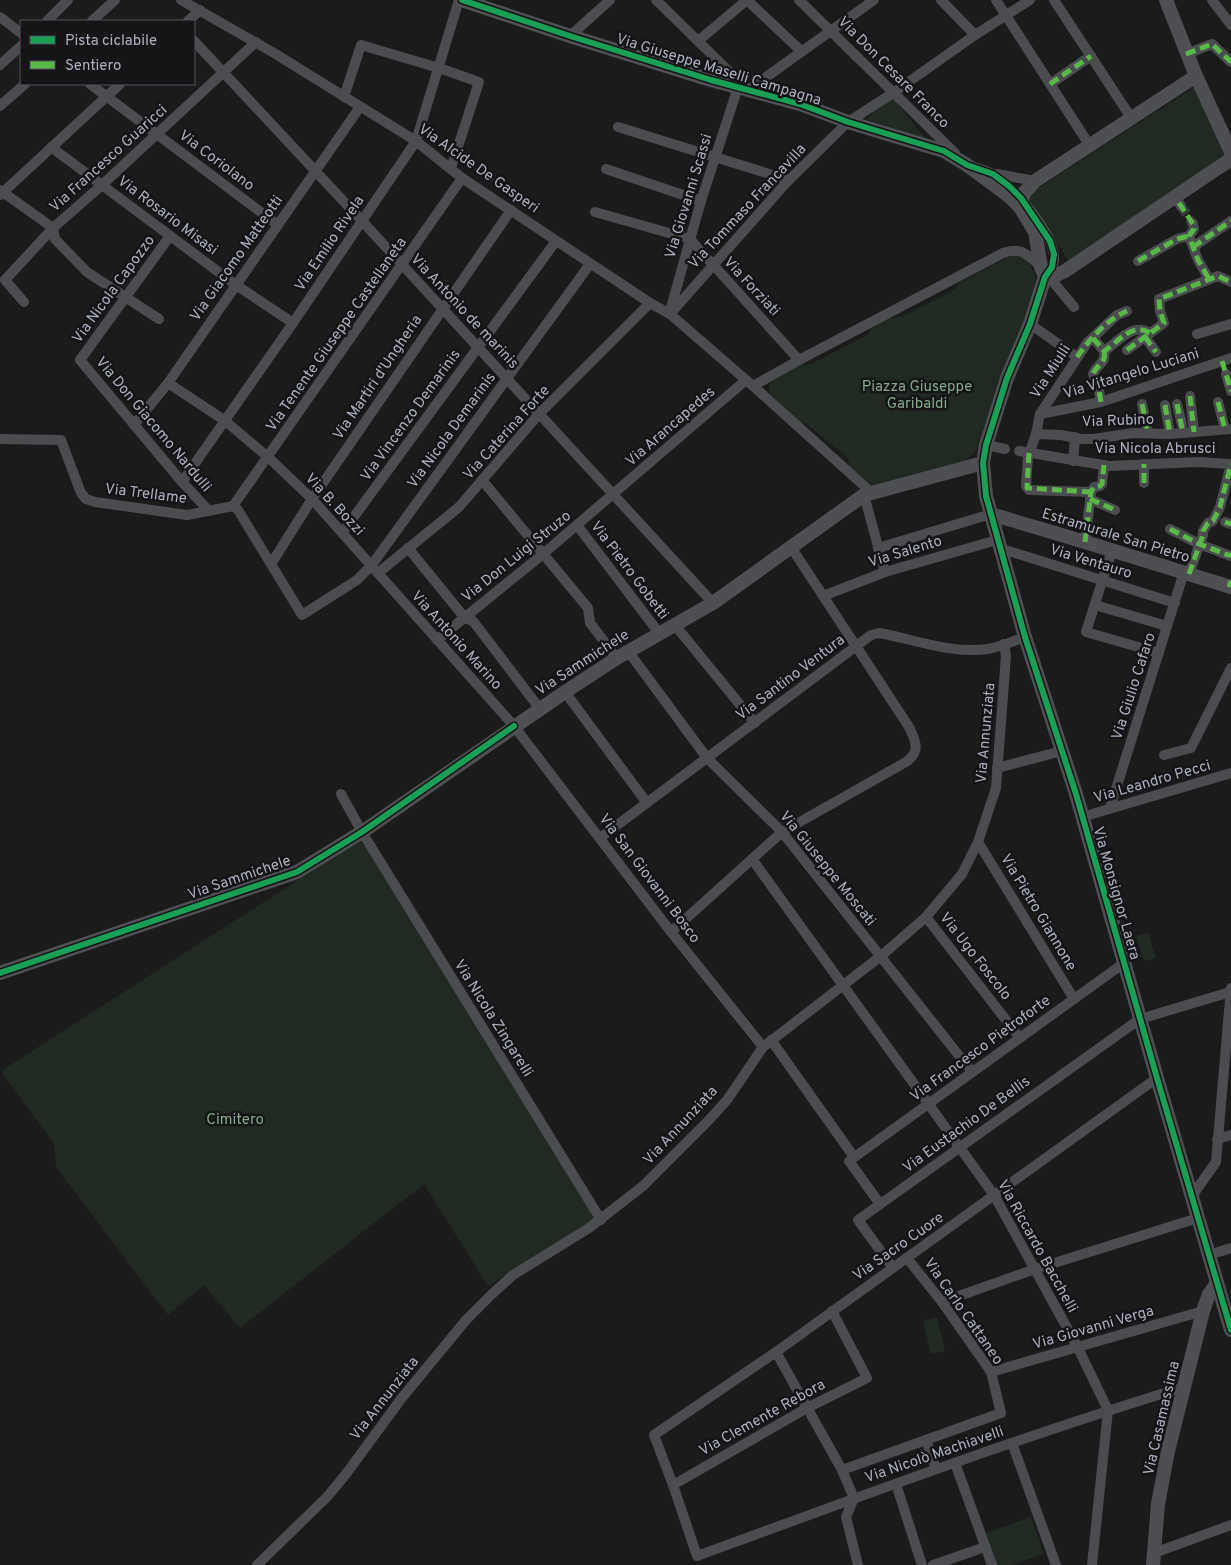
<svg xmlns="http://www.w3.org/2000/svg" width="1231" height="1565" viewBox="0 0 1231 1565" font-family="Overpass,sans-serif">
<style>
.green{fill:#202922}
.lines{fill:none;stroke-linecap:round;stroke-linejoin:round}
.street-tunnel{stroke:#38393b;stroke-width:10;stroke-dasharray:10 5;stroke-linecap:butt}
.street{stroke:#4b4c4f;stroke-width:10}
.secondary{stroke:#4e4f53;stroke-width:14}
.quiet{stroke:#58b947;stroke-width:5;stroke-dasharray:10 5;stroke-linecap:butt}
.cycleway-casing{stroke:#151518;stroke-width:9}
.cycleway{stroke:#1a9f57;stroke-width:6}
.labels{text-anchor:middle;stroke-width:5;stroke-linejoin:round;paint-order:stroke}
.street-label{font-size:15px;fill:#acafbd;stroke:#151518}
.park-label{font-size:15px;fill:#82a888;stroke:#151518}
</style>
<rect width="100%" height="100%" fill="#1b1b1b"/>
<g class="green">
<path d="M 1196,86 L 1226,156 L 1069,261 L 1026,196 Z"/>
<path d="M 892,97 L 926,139 L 866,119 Z"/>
<path d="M 1015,254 C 1031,260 1037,273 1036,290 L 983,442 L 973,454 L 961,463 L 874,487 L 850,467 L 848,458 L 807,424 L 800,423 L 770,394 L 769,385 L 772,381 L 799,365 L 811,364 L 867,335 C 872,324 890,317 901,317 L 956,289 L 958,283 Z"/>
<path d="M 362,839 L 596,1218 L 488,1286 L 424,1184 L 240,1328 L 204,1285 L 168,1315 L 56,1167 L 54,1144 L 1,1071 Z"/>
<path d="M 1148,932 L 1156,958 L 1144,961 L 1136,936 Z"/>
<path d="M 937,1317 L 945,1351 L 931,1354 L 923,1321 Z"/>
<path d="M 1031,1517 L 1044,1554 L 1011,1565 L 992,1565 L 981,1535 Z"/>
</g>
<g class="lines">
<path class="street-tunnel" d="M 1181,206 L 1193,224"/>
<g class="street">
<path d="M 181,0 L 274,53 L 416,141 L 462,178 L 650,303 L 670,314 L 753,386 L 872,493"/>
<path d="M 656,0 L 748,90 L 874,0"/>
<path d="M 747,0 L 801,51"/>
<path d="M 799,0 L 955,153"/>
<path d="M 941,0 L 975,35"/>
<path d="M 996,0 L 1090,146"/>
<path d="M 1054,0 L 1132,119"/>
<path d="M 1212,0 L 1231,25"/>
<path d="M 0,17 L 21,33"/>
<path d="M 47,21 L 68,0"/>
<path d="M 92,21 L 115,0"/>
<path d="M 188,21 L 200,10"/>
<path d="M 570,36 L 610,0"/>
<path d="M 194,41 L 362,221 L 713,603"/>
<path d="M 698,41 L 747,0"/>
<path d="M 1186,54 L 1212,44 L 1231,62"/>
<path d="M 0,65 L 21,46"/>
<path d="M 90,84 L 278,225"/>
<path d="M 1050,84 L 1091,56"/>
<path d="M 344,97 L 361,45 L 439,68 L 479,82 L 451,168"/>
<path d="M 0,106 L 25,84"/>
<path d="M 618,127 L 789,180"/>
<path d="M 51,147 L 236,285 L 293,323"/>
<path d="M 974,167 C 981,169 987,171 993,174 C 1013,186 1056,235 1054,260 C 1053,267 1050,272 1045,277"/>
<path d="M 606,169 L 701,201"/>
<path d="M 997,174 L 1035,181"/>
<path d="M 0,190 L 53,228 L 55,239 L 87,272 L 159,319"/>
<path d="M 0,195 L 120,84"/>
<path d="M 1179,203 L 1181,206"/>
<path d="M 595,212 L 690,239 L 799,360"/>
<path d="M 1193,224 L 1194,229 L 1189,236 L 1198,260 L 1209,279"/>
<path d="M 170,236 L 80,360 L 182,482 L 209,511"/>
<path d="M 1193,247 L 1231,221"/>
<path d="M 1138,261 L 1177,239 L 1189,236"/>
<path d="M 1050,278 L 1074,307"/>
<path d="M 24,302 L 5,280 L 53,228 L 102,185 L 256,42"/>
<path d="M 670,311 L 701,201 L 738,87"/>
<path d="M 670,314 L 786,183 L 848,122 L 893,93 L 975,35 L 1030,0"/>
<path d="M 1030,324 L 1077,357"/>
<path d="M 1197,334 L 1231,324"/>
<path d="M 1145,337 L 1156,352"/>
<path d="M 1093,338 L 1104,351 C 1119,342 1131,322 1150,333"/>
<path d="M 1127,350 L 1164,323 L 1160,311 L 1159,299 L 1218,276 L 1231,282"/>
<path d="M 1226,374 L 1231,391"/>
<path d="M 168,383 L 224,420 L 268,457 L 312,499 L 514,726 L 671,932 L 763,1047"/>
<path d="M 753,386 L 799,360 L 1003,253 C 1021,246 1029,256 1041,267"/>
<path d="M 1190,396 L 1194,432"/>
<path d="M 1101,402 L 1099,391 L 1093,374 C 1096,365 1107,363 1104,351"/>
<path d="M 1218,402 L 1225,429"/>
<path d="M 1142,404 L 1148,433"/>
<path d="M 1177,404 L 1182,425"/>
<path d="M 1165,405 L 1170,434"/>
<path d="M 1040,414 L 1101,402 L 1231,358"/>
<path d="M 134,425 L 168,383 L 360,107"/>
<path d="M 1036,434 L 1061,435 L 1081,439 L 1094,439 L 1133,433 L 1170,434 L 1231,429"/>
<path d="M 0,439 L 61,440 L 81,493 L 86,499 L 95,502 L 187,515 L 233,506"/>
<path d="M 986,445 L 1005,449"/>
<path d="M 1019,451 L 1109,466 L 1198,462 L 1231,464"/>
<path d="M 1073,461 L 1075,437"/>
<path d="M 482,480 L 588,608 L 590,623 L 617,658"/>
<path d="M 182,482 L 293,323 L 416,141 L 459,0"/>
<path d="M 1144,483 L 1144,464"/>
<path d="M 1091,492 L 1029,490 L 1026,486 L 1028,457 L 1036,434 L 1040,414 L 1087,343 L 1117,315 L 1127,311"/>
<path d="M 864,495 L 885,572"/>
<path d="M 1090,499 L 1115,510"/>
<path d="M 233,506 L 238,510 L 302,615 L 357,580 L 371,566 L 590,264"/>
<path d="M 233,506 L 462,178"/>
<path d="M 1225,522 L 1231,524"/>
<path d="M 577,525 L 659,633"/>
<path d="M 1170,529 L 1199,544 L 1231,556"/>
<path d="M 342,533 L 556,241"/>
<path d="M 1085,542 L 1091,492 L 1094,487 L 1100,486 L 1102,484 L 1104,465"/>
<path d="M 408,548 L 465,618 L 473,621 L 540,709"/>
<path d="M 878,548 L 991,514"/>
<path d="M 999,548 L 1175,603"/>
<path d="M 1112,550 L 1086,632 L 1159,653"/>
<path d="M 271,564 L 312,499 L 511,210"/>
<path d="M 378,573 L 459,507 L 539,414 L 650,303"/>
<path d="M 1189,574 L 1203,535 L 1203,531 L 1208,523 L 1213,521 L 1220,507 L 1231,464"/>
<path d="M 823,596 L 885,572 L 997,540"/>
<path d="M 1095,605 L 1167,626"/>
<path d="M 674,624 L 755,723"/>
<path d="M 437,640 L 543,554 L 746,380"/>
<path d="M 628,651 L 707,758 L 782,832 L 972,1072"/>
<path d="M 565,692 L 647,803"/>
<path d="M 1164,755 L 1191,748 L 1231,668"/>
<path d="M 997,768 L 1062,751"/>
<path d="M 341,794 L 362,832 L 601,1220"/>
<path d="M 1110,808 L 1184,572"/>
<path d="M 1082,817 L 1231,773"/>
<path d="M 600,838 L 871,635 L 879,633 L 885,634 C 918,641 954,654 988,649 C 1001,647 1013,641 1025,637"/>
<path d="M 978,842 L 1074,999"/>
<path d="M 752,859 L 994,1195 L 1077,1346 L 1108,1410 L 1092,1565"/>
<path d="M 926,917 L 1020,1038"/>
<path d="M 671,932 L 782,832 L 906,762 C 921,751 916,742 909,727 L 791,547"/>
<path d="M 771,1040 L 854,1157"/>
<path d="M 1157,1078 L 776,1352 L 654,1435 L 673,1485 L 697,1556 C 858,1497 1020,1437 1184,1387"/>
<path d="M 1217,1139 L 1231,1135"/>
<path d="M 1192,1196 L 1216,1162 L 1231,988"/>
<path d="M 880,1204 L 849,1161 L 1124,963"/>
<path d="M 1209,1255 L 1231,1248"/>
<path d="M 893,1268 L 858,1220 L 1140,1019 L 1230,992"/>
<path d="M 942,1302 L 1035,1269 L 1198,1218"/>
<path d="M 776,1352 L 842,1470 L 854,1498 L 846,1517 L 858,1565"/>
<path d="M 991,1372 L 1203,1311"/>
<path d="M 926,1440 L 936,1469"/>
<path d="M 1012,1443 L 1056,1565"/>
<path d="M 955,1463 L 992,1565"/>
<path d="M 842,1470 L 1001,1413 L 991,1372 L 942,1302 L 907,1258"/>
<path d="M 896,1484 L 922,1565"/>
<path d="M 673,1485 L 807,1408 L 867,1378 L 832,1311"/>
<path d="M 1154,1553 L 1231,1525"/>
<path d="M 257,1565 L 327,1497 L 346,1474 L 401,1399 L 466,1320 L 491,1295 L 513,1275 L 589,1228 L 643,1186 L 709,1120 L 727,1100 L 763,1047 L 881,956 L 926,917 L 962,874 L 978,842 L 996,788 L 1006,656 L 1004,644"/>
<path d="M 933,1565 L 985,1547"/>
</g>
<g class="secondary">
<path d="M 462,0 L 570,36 L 711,80 L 800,104 L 848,122 L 944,151 L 967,165 L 1010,197 L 1020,207 L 1035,232 L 1041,267 L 1045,277"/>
<path d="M 1166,0 L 1196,76"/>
<path d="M 1020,207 L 1024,193 L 1035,181 L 1196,76 L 1231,152"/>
<path d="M 1045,277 L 1030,324 L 1007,378 L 986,445 L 983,463 L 986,496 L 1025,637 L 1076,794 L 1157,1078 L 1231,1330"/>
<path d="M 1045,277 L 1050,278 L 1065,271 L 1231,159"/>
<path d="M 991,514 L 1085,542 L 1231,587"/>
<path d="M 0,973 L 297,872 L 362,832 L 565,692 L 617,658 L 713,603 L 864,495 L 983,463"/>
<path d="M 1153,1565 L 1158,1504 L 1168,1451 L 1203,1311 L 1209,1294 L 1217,1283"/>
</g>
<g class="quiet">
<path d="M 1186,54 L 1212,44 L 1231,62"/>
<path d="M 1050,84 L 1091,56"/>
<path d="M 1179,203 L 1193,224 L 1194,229 L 1189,236 L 1198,260 L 1209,279"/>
<path d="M 1193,247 L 1231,221"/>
<path d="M 1138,261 L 1177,239 L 1189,236"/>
<path d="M 1145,337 L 1156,352"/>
<path d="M 1093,338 L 1104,351 C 1119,342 1131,322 1150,333"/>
<path d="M 1127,350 L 1164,323 L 1160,311 L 1159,299 L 1218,276 L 1231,282"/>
<path d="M 1077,357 C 1090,339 1106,320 1127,311"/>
<path d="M 1222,361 L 1231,391"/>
<path d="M 1190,396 L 1194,432"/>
<path d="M 1101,402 L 1099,391 L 1093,374 C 1096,365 1107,363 1104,351"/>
<path d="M 1218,402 L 1225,429"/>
<path d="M 1142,404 L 1148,433"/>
<path d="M 1177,404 L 1183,433"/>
<path d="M 1165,405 L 1170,434"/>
<path d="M 1029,453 L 1027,488 L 1091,492"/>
<path d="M 1144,483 L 1144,464"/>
<path d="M 1090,499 L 1115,510"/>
<path d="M 1225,522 L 1231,524"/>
<path d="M 1170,529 L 1199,544 L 1231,556"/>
<path d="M 1085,542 L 1091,492 L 1094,487 L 1100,486 L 1102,484 L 1104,465"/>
<path d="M 1189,574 L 1203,535 L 1203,531 L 1208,523 L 1213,521 L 1220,507 L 1231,464"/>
<path d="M 1229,587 L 1231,581"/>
</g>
<defs>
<g id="cycleway">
<path d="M 462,0 L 570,36 L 711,80 L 800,104 L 848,122 L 944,151 L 967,165 L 993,174 L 1009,186 L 1021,198 L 1050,241 L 1054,254 L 1052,267 L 1045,277 L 1030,324 L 1007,378 L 986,445 L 983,463 L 986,496 L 1025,637 L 1076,794 L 1157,1078 L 1231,1330"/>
<path d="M 0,973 L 297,872 L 362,832 L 514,726"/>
</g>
</defs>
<use href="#cycleway" class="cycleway-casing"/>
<use href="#cycleway" class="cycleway"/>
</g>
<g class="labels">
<g class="street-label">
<text transform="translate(719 69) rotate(17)" y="5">Via Giuseppe Maselli Campagna</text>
<text transform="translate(894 72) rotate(45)" y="5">Via Don Cesare Franco</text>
<text transform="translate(108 158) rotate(-42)" y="5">Via Francesco Guaricci</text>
<text transform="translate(217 160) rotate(37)" y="5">Via Coriolano</text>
<text transform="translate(479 168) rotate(35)" y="5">Via Alcide De Gasperi</text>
<text transform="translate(688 196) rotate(-73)" y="5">Via Giovanni Scassi</text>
<text transform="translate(747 206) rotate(-47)" y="5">Via Tommaso Francavilla</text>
<text transform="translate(168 215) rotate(37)" y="5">Via Rosario Misasi</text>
<text transform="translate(329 243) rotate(-56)" y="5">Via Emilio Rivela</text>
<text transform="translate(236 258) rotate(-55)" y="5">Via Giacomo Matteotti</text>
<text transform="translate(752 286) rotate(47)" y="5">Via Forziati</text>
<text transform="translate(113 289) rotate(-54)" y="5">Via Nicola Capozzo</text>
<text transform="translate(465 311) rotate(47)" y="5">Via Antonio de marinis</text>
<text transform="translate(336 334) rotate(-55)" y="5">Via Tenente Giuseppe Castellaneta</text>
<text transform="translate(1050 371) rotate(-57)" y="5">Via Miulli</text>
<text transform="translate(1131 373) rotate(-17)" y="5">Via Vitangelo Luciani</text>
<text transform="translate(377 377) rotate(-56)" y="5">Via Martiri d'Ungheria</text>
<text transform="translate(410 415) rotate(-54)" y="5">Via Vincenzo Demarinis</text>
<text transform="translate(1118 420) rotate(-2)" y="5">Via Rubino</text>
<text transform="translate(154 424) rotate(50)" y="5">Via Don Giacomo Nardulli</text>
<text transform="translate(670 426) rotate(-41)" y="5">Via Arancapedes</text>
<text transform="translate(451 430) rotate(-54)" y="5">Via Nicola Demarinis</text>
<text transform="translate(506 432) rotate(-48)" y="5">Via Caterina Forte</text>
<text x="1155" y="453">Via Nicola Abrusci</text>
<text transform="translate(146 493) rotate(7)" y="5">Via Trellame</text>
<text transform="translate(335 504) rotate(47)" y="5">Via B. Bozzi</text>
<text transform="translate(1116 535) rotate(17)" y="5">Estramurale San Pietro</text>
<text transform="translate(905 551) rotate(-17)" y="5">Via Salento</text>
<text transform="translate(516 556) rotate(-39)" y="5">Via Don Luigi Struzo</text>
<text transform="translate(1091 561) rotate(17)" y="5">Via Ventauro</text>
<text transform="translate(630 570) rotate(53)" y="5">Via Pietro Gobetti</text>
<text transform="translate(457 640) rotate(48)" y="5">Via Antonio Marino</text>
<text transform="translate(582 662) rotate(-33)" y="5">Via Sammichele</text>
<text transform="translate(790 677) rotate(-37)" y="5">Via Santino Ventura</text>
<text transform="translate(1133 686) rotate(-72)" y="5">Via Giulio Cafaro</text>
<text transform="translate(985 733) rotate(-85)" y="5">Via Annunziata</text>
<text transform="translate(1152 781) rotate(-16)" y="5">Via Leandro Pecci</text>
<text transform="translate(828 868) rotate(51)" y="5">Via Giuseppe Moscati</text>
<text transform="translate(239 877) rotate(-19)" y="5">Via Sammichele</text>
<text transform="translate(650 878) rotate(53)" y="5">Via San Giovanni Bosco</text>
<text transform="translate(1117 893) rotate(74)" y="5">Via Monsignor Laera</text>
<text transform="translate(1039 912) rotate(59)" y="5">Via Pietro Giannone</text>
<text transform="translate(976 956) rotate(52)" y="5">Via Ugo Foscolo</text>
<text transform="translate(494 1018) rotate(58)" y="5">Via Nicola Zingarelli</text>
<text transform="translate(980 1048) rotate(-36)" y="5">Via Francesco Pietroforte</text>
<text transform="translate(966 1124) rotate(-36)" y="5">Via Eustachio De Bellis</text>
<text transform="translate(680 1125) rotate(-47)" y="5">Via Annunziata</text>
<text transform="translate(898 1246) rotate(-35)" y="5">Via Sacro Cuore</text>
<text transform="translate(1038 1246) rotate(61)" y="5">Via Riccardo Bacchelli</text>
<text transform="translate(964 1311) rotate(55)" y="5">Via Carlo Cattaneo</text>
<text transform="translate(1093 1327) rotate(-16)" y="5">Via Giovanni Verga</text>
<text transform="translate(384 1398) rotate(-52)" y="5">Via Annunziata</text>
<text transform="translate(762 1417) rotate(-29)" y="5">Via Clemente Rebora</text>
<text transform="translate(1161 1418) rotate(-77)" y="5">Via Casamassima</text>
<text transform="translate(934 1454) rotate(-19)" y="5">Via Nicolò Machiavelli</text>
</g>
<g class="park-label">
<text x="917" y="391">Piazza Giuseppe<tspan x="917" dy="17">Garibaldi</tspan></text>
<text x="235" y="1124">Cimitero</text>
</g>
</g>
<rect x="20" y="20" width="175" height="65" fill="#151518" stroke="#51535a"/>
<rect x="30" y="36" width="25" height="8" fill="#1a9f57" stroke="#51535a"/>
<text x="65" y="45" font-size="15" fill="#acafbd">Pista ciclabile</text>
<rect x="30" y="61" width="25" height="8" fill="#58b947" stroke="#51535a"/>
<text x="65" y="70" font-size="15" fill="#acafbd">Sentiero</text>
</svg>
